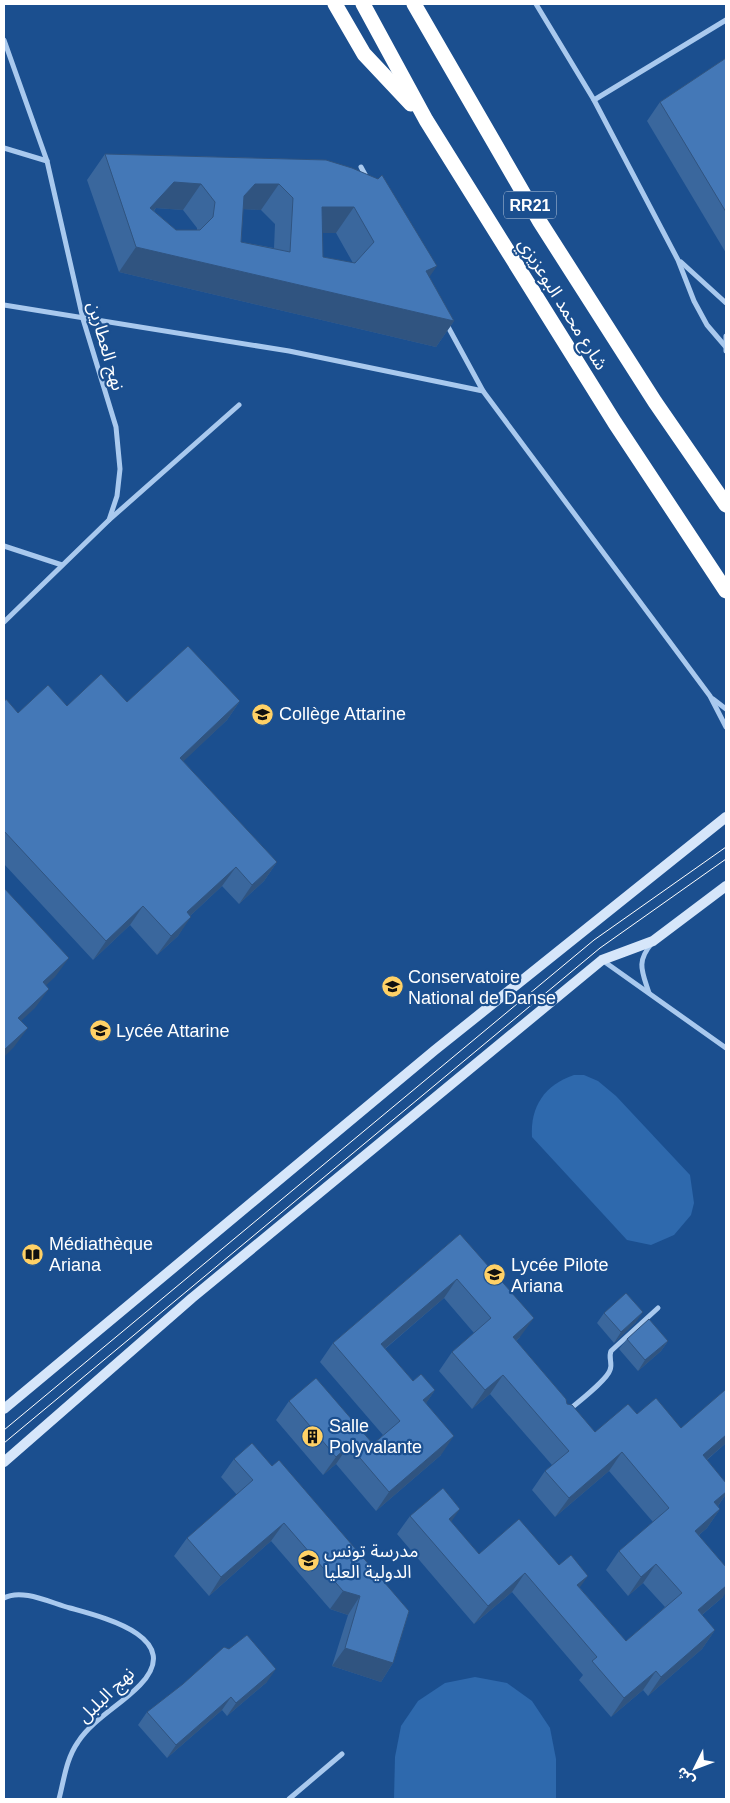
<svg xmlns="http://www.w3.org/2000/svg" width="730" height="1803" viewBox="0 0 730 1803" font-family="Helvetica,'Noto Sans Arabic',sans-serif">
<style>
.grass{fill:#2e69ad}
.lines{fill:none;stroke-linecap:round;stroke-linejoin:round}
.street{stroke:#a9c9ee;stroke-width:5}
.secondary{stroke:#d6e6fa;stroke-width:10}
.highway{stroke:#fff;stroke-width:15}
.tram{stroke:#fff;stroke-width:1}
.wall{fill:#3a679d;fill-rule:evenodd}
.shaded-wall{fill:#305480}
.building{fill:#4478b7;stroke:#305480;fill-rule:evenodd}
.labels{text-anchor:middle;stroke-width:4.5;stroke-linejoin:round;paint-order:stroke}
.shield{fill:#1b4f8f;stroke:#bbcadd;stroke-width:1}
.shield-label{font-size:16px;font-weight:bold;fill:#fff}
.street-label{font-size:18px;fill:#fff;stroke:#1b4f8f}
.poi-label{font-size:18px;fill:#fff;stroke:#1b4f8f;text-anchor:start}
</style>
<rect width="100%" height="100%" fill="#1b4f8f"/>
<g class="grass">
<path d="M 574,1075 L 584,1075 L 598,1081 L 616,1096 L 690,1175 L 694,1203 L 691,1215 L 674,1235 L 651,1245 L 627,1240 L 532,1137 C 530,1106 545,1085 574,1075 Z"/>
<path d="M 475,1677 L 507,1683 L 532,1701 L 550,1728 L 556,1759 L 556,1799 L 394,1799 L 395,1757 L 401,1726 L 418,1701 L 445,1683 Z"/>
</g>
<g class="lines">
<g class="street">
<path d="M 536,4 L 594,100 L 678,260 L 694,301 L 707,325 L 725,346"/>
<path d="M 4,40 L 47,161 L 83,319 L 116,427 L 120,469 L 117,496 L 109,520 L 4,622"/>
<path d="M 594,100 L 726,20"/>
<path d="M 4,148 L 47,161"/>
<path d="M 361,167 L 368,180"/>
<path d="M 681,262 L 726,303"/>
<path d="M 4,305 L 289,351 L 483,391 L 710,696 L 726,727"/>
<path d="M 446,323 L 483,391"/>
<path d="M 726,336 L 726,351"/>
<path d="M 109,520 L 239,405"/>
<path d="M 4,546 L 62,565"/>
<path d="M 713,699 L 726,709"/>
<path d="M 602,960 L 726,1048"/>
<path d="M 649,993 C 642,971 636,962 652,943"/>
<path d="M 569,1410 C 578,1402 607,1380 610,1370 C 613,1363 608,1358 611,1351 L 658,1308"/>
<path d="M 4,1598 C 22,1588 51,1603 70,1608 C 102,1617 186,1637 140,1685 C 121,1705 93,1719 78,1742 C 66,1759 64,1780 59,1799"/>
<path d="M 289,1799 L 342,1754"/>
</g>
<g class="secondary">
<path d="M 4,1409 L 435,1050 L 726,817"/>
<path d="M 4,1462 L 192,1298 L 602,960 L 653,941 L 726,886"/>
</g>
<g class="highway">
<path d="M 335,4 L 364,54 L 411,104"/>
<path d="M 363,4 L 426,120 L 615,423 L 726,591"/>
<path d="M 414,4 L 540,222 L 655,402 L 726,505"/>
</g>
<g class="tram">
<path d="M 4,1430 L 594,940 L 726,847"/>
<path d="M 4,1443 L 600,948 L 726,859"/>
</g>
</g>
<g class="wall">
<path d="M 726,58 L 726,253 L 647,121 L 660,102 Z"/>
<path d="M 105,154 L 326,160 L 429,277 L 454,321 L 436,347 L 119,272 L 87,180 ZM 156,208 L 183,210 L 197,228 L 197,230 L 176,230 L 154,211 ZM 243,209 L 261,210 L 275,224 L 274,248 L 241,242 ZM 322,233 L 336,233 L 353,263 L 323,257 Z"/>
<path d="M 240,701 L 227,720 L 183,761 L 277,862 L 264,881 L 239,904 L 222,886 L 190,916 L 178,936 L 157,955 L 130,925 L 93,960 L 4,864 L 4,702 L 18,713 L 67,706 L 127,702 Z"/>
<path d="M 460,1234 L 520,1337 L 516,1341 L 567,1404 L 595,1432 L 637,1414 L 681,1428 L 726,1391 L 726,1443 L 707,1460 L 726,1483 L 726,1494 L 718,1506 L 720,1509 L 707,1528 L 699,1535 L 723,1597 L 702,1615 L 715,1630 L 702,1649 L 648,1696 L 643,1690 L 611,1717 L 579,1680 L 583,1675 L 512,1592 L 474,1624 L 397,1534 L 410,1516 L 451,1522 L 479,1554 L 559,1565 L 580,1588 L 626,1641 L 665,1607 L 643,1583 L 628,1596 L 606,1570 L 619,1551 L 653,1522 L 609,1471 L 555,1517 L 532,1490 L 545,1471 L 552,1465 L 490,1394 L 472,1409 L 439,1371 L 452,1352 L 474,1333 L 444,1298 L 385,1349 L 413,1381 L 435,1390 L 426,1403 L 441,1455 L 376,1511 L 336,1464 L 323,1475 L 276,1420 L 289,1401 L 373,1444 L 383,1435 L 320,1362 L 333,1343 Z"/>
<path d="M 604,1313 L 636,1322 L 614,1343 L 597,1323 Z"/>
<path d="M 627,1339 L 668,1341 L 661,1351 L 638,1371 L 619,1349 Z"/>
<path d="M 234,1459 L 272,1466 L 409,1611 L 393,1663 L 381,1682 L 332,1666 L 348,1615 L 330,1609 L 271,1541 L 209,1596 L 174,1556 L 187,1538 L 237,1495 L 221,1477 Z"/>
<path d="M 267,1682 L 227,1716 L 222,1710 L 167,1758 L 138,1725 L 147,1712 Z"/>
</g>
<g class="shaded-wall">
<path d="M 174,182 L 201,184 L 183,210 L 156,208 L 132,233 L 150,208 Z"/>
<path d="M 255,184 L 279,184 L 261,210 L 237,209 L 244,196 Z"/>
<path d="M 322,207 L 354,207 L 336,233 L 304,233 Z"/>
<path d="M 136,247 L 454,321 L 436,347 L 119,272 Z"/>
<path d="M 437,266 L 419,292 L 426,271 Z"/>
<path d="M 240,701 L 227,720 L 167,777 L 180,758 Z"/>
<path d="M 277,862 L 264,881 L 239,904 L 252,885 Z"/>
<path d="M 236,867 L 222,886 L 174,931 L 187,912 Z"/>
<path d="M 143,906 L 130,925 L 93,960 L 106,941 Z"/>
<path d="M 191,917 L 178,936 L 157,955 L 171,936 Z"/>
<path d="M 69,958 L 55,977 L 29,1001 L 43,982 Z"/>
<path d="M 49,989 L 35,1008 L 4,1037 L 18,1018 Z"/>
<path d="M 28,1028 L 14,1047 L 4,1057 L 4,1050 Z"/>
<path d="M 457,1279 L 444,1298 L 368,1363 L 381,1344 Z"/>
<path d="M 643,1312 L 636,1322 L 614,1343 L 621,1332 Z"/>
<path d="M 534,1318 L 520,1337 L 499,1355 L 513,1337 Z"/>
<path d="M 668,1341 L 661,1351 L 638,1371 L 645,1360 Z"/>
<path d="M 503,1375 L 490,1394 L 472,1409 L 485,1390 Z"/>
<path d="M 435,1390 L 422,1409 L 423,1400 Z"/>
<path d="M 726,1435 L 726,1443 L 690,1474 L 703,1455 Z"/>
<path d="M 454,1436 L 441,1455 L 376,1511 L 389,1492 Z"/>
<path d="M 349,1445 L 336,1464 L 323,1475 L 336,1457 Z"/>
<path d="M 622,1452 L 609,1471 L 555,1517 L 569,1498 Z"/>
<path d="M 726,1492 L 726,1494 L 717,1507 L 714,1502 Z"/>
<path d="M 460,1509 L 447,1528 L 449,1519 Z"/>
<path d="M 720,1509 L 707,1528 L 682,1549 L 695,1531 Z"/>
<path d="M 284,1523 L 271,1541 L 209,1596 L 221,1577 Z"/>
<path d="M 656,1564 L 643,1583 L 628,1596 L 641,1577 Z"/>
<path d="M 525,1573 L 512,1592 L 474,1624 L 488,1606 Z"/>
<path d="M 588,1576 L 575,1594 L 577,1585 Z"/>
<path d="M 726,1586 L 726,1592 L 723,1597 L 685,1629 L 698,1610 Z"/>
<path d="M 343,1591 L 360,1596 L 348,1615 L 330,1609 Z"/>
<path d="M 715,1630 L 702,1649 L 648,1696 L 661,1677 Z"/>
<path d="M 345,1648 L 393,1663 L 381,1682 L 332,1666 Z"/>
<path d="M 276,1669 L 267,1682 L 227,1716 L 236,1703 Z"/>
<path d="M 656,1671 L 643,1690 L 611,1717 L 624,1698 Z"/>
<path d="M 231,1697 L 222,1710 L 167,1758 L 176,1745 Z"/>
</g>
<g class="building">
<path d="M 726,58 L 726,212 L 660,102 Z"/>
<path d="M 105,154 L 326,160 L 352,168 L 378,179 L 382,175 L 437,266 L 426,271 L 454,321 L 136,247 ZM 174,182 L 201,184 L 215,202 L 213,217 L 200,230 L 176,230 L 150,208 ZM 255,184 L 279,184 L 293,198 L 290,252 L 241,242 L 244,196 ZM 322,207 L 354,207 L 374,242 L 355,263 L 323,257 Z"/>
<path d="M 188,646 L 240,701 L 180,758 L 277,862 L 252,885 L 236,867 L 187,912 L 191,917 L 171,936 L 143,906 L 106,941 L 4,831 L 4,702 L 6,699 L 18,713 L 48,685 L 67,706 L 101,674 L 127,702 Z"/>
<path d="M 4,888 L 69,958 L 43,982 L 49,989 L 18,1018 L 28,1028 L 4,1050 Z"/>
<path d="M 460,1234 L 534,1318 L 513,1337 L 566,1399 L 567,1404 L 572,1405 L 595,1432 L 628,1404 L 637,1414 L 656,1398 L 681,1428 L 725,1390 L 726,1391 L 726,1435 L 703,1455 L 726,1483 L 726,1492 L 714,1502 L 720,1509 L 695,1531 L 726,1567 L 726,1586 L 698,1610 L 715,1630 L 661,1677 L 656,1671 L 624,1698 L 592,1661 L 597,1657 L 525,1573 L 488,1606 L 410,1516 L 443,1488 L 460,1509 L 449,1519 L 479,1554 L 519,1519 L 559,1565 L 571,1555 L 588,1576 L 577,1585 L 626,1641 L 682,1593 L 656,1564 L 641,1577 L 619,1551 L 669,1508 L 622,1452 L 569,1498 L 545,1471 L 569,1451 L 503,1375 L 485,1390 L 452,1352 L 491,1318 L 457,1279 L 381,1344 L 413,1381 L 421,1374 L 435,1390 L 423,1400 L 454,1436 L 389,1492 L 349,1445 L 336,1457 L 289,1401 L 316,1378 L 373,1444 L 400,1421 L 333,1343 Z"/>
<path d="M 626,1293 L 643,1312 L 621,1332 L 604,1313 Z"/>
<path d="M 649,1319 L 668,1341 L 645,1360 L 627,1339 Z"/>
<path d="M 252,1443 L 272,1466 L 279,1460 L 409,1611 L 393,1663 L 345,1648 L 360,1596 L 343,1591 L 284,1523 L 221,1577 L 187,1538 L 253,1480 L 234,1459 Z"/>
<path d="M 247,1635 L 276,1669 L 236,1703 L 231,1697 L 176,1745 L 147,1712 L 183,1684 L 224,1647 L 229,1649 Z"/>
</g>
<defs>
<symbol id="school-disc" viewBox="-11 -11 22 22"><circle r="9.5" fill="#ffd166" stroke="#1b4f8f"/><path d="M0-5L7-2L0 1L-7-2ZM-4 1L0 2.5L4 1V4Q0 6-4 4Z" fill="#111"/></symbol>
<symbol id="library-disc" viewBox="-11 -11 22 22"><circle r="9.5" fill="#ffd166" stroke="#1b4f8f"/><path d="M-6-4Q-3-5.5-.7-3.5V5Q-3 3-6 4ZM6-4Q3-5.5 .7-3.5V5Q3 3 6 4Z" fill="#111"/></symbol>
<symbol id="building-disc" viewBox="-11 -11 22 22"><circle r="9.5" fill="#ffd166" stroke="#1b4f8f"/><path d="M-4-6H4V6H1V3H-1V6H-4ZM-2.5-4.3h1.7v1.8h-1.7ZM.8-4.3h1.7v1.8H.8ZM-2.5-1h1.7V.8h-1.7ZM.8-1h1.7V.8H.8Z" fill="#111"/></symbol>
</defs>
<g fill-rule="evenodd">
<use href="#school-disc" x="250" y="702" width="25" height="25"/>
<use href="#school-disc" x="380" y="974" width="25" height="25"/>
<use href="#school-disc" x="88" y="1018" width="25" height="25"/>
<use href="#library-disc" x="20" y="1242" width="25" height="25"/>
<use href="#school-disc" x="482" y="1262" width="25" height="25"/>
<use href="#building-disc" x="300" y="1424" width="25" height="25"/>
<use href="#school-disc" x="296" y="1548" width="25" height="25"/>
</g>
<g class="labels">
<rect class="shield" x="504" y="191.5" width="52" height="27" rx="4"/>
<g class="shield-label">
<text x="530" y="211">RR21</text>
</g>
<g class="street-label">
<text transform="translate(563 304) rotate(58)" y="6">شارع محمد البوعزيزي</text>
<text transform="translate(106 346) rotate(74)" y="6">نهج العطارين</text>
<text transform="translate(106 1695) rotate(-44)" y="6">نهج البلبل</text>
</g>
<g class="poi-label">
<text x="279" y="720">Collège Attarine</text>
<text x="408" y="983">Conservatoire<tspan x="408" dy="21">National de Danse</tspan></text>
<text x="116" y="1037">Lycée Attarine</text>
<text x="49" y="1250">Médiathèque<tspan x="49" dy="21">Ariana</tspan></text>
<text x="511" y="1271">Lycée Pilote<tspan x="511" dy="21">Ariana</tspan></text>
<text x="329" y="1432">Salle<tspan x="329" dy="21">Polyvalante</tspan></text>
<text x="324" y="1557">مدرسة تونس<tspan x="324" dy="21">الدولية العليا</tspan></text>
</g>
</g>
<rect width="730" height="1803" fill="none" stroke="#ffffff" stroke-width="10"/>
<g transform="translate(695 1768) rotate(228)" stroke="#1b4f8f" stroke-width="4" paint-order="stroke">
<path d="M0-4L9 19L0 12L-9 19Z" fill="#ffffff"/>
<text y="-8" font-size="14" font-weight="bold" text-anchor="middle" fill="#ffffff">ش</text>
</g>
</svg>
